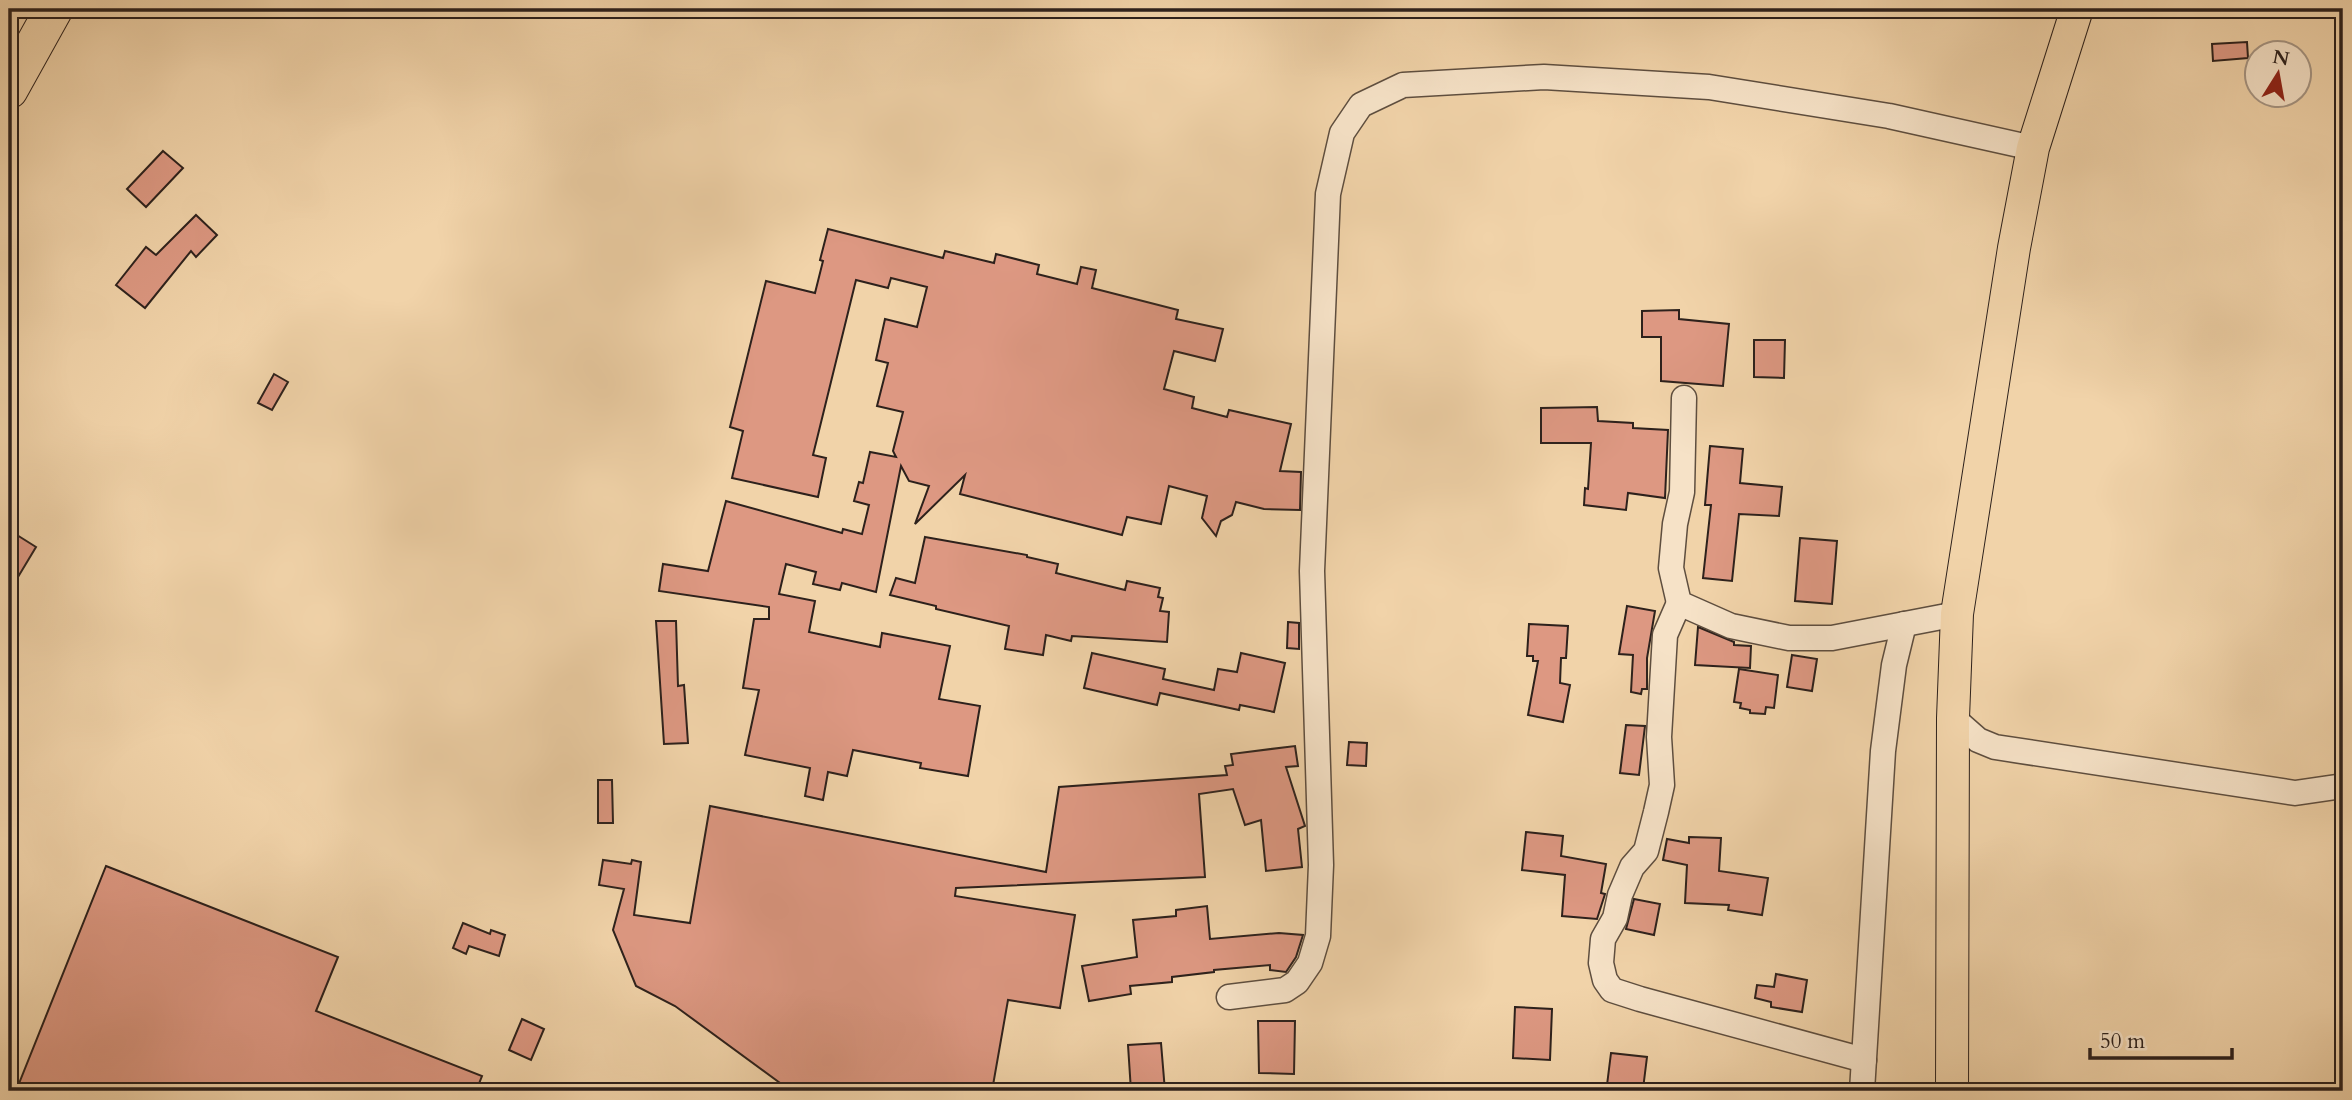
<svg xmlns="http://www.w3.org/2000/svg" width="2352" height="1100" viewBox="0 0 2352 1100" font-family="Cardo,serif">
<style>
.building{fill:#dd9882;stroke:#2d211c;stroke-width:2}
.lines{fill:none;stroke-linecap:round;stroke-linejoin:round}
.minor-casing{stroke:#5e4e3f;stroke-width:27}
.major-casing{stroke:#2d211c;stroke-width:34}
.highway-casing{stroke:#2d211c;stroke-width:39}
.minor{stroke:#f6e2c7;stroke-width:24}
.major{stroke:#f1d3a9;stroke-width:32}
.highway{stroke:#f1d3a9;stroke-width:37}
</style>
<rect width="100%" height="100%" fill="#f1d3a9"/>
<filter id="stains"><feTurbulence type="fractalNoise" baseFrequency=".00286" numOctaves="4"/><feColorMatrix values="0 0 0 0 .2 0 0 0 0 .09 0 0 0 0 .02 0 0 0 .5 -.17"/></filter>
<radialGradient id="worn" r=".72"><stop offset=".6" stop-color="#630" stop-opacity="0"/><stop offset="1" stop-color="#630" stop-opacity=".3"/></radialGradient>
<g class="building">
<path d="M 2247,42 L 2248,58 L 2213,61 L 2212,44 Z"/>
<path d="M 163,151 L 183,168 L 146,207 L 127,189 Z"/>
<path d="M 196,215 L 217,235 L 196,257 L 191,251 L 145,308 L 116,285 L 146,247 L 156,255 Z"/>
<path d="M 828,229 L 943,258 L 945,251 L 994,263 L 996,254 L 1039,265 L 1037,274 L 1077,284 L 1081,267 L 1096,270 L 1092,288 L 1178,310 L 1176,319 L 1223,329 L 1215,361 L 1174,351 L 1164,389 L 1194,397 L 1192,408 L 1227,417 L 1229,410 L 1291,424 L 1280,471 L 1301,472 L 1300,510 L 1264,509 L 1236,502 L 1232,515 L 1221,521 L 1216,536 L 1202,518 L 1207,496 L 1169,486 L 1161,524 L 1127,517 L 1122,535 L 960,494 L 965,475 L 915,524 L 929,486 L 909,481 L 901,466 L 876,592 L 842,583 L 840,590 L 813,584 L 816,572 L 786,564 L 779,594 L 815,601 L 809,632 L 880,647 L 882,633 L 950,646 L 939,699 L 980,706 L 968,776 L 920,768 L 921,763 L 853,750 L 847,776 L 828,772 L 823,800 L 805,796 L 810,768 L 745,755 L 759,690 L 743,688 L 754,619 L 769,619 L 769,607 L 659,591 L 663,564 L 708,571 L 726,501 L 842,533 L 843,529 L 862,534 L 869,505 L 854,501 L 859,482 L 863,483 L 870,452 L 896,457 L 893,451 L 903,412 L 877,406 L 888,363 L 876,360 L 885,319 L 917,327 L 927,287 L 891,278 L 888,288 L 856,280 L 813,455 L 826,458 L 818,497 L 732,478 L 743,431 L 730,427 L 766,281 L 815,293 L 823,261 L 820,260 Z"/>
<path d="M 1679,310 L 1679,319 L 1729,324 L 1723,386 L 1661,381 L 1661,337 L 1642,337 L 1642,311 Z"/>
<path d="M 1754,340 L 1785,340 L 1784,378 L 1754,377 Z"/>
<path d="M 274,374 L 288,382 L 272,410 L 258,403 Z"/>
<path d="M 1597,407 L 1598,421 L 1633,423 L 1633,428 L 1668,430 L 1665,498 L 1628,493 L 1626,510 L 1584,505 L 1585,488 L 1588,489 L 1591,443 L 1541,443 L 1541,408 Z"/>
<path d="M 1710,446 L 1743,449 L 1740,483 L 1782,487 L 1779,516 L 1739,514 L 1732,581 L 1703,578 L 1711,505 L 1705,505 Z"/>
<path d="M 9,530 L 36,547 L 9,592 Z"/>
<path d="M 925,537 L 1027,555 L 1027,557 L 1058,564 L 1056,573 L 1125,590 L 1127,581 L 1160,588 L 1158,597 L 1163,598 L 1160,611 L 1169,612 L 1167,642 L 1072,636 L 1071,641 L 1046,635 L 1043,655 L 1005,649 L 1009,626 L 936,609 L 936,606 L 890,595 L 896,578 L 915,583 Z"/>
<path d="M 1800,538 L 1837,541 L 1832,604 L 1795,601 Z"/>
<path d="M 1627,606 L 1655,611 L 1647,658 L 1647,689 L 1642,689 L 1641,694 L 1631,692 L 1633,655 L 1619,654 Z"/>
<path d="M 656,621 L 676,621 L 678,686 L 684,685 L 688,743 L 664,744 Z"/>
<path d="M 1288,622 L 1299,623 L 1299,649 L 1287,648 Z"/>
<path d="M 1529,624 L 1568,626 L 1566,658 L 1561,658 L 1560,683 L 1570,685 L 1563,722 L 1528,715 L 1538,661 L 1533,661 L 1533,656 L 1527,656 Z"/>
<path d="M 1698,627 L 1734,642 L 1734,645 L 1751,646 L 1750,668 L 1695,665 Z"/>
<path d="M 1092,653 L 1165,669 L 1163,679 L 1214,690 L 1218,669 L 1237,672 L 1241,653 L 1285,663 L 1274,712 L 1240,705 L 1239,710 L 1160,693 L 1157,705 L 1084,688 Z"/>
<path d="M 1792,655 L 1817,659 L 1812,691 L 1787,687 Z"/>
<path d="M 1739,669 L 1778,675 L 1774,708 L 1766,707 L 1765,714 L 1750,713 L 1750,710 L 1740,708 L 1741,703 L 1734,702 Z"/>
<path d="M 1626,725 L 1645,726 L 1639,775 L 1620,773 Z"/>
<path d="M 1349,742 L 1367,743 L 1366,766 L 1347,765 Z"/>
<path d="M 1295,746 L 1298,766 L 1286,767 L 1305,826 L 1298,829 L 1302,867 L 1266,871 L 1261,820 L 1245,825 L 1233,789 L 1199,794 L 1205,877 L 956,888 L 955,896 L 1075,915 L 1060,1008 L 1008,1000 L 992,1091 L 791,1091 L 675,1006 L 636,986 L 613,930 L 624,889 L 599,885 L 603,860 L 631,864 L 632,860 L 641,862 L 634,915 L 690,923 L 710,806 L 1046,872 L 1059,787 L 1227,775 L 1225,766 L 1233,765 L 1231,754 Z"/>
<path d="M 598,780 L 612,780 L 613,823 L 598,823 Z"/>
<path d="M 1526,832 L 1563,836 L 1561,856 L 1606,864 L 1601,893 L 1605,894 L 1597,919 L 1562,916 L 1565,875 L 1522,870 Z"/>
<path d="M 1689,837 L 1721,838 L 1719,871 L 1768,878 L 1762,915 L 1728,910 L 1729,905 L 1685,903 L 1687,865 L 1663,860 L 1667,839 L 1689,843 Z"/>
<path d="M 106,866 L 338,957 L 316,1011 L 482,1076 L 476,1091 L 16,1091 Z"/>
<path d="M 1634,899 L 1660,904 L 1654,935 L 1626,929 Z"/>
<path d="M 1207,906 L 1210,939 L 1279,933 L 1303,935 L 1296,957 L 1286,972 L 1270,970 L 1270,965 L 1214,970 L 1214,972 L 1172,977 L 1172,982 L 1130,986 L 1131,994 L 1089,1001 L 1082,966 L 1137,957 L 1133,920 L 1176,916 L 1176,910 Z"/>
<path d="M 463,923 L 490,934 L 491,930 L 505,935 L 499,956 L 469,946 L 466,954 L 453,948 Z"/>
<path d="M 1776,974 L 1807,980 L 1802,1012 L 1771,1007 L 1771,1002 L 1755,998 L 1757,985 L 1774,987 Z"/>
<path d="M 1515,1007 L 1552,1009 L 1550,1060 L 1513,1058 Z"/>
<path d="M 522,1019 L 544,1029 L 531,1060 L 509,1050 Z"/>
<path d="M 1258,1021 L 1295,1021 L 1294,1074 L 1259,1073 Z"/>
<path d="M 1161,1043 L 1165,1091 L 1131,1091 L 1128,1045 Z"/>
<path d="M 1611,1053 L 1647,1057 L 1643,1089 L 1607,1085 Z"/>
</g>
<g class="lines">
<defs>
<g id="minor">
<path d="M 1684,398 L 1682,492 L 1675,524 L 1671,568 L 1679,603 L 1731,626 L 1789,638 L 1832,638 L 1957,614"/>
<path d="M 1679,603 L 1665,635 L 1659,737 L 1662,785 L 1656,812 L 1646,851 L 1632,867 L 1620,895 L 1615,918 L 1603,939 L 1601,963 L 1605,980 L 1612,990 L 1640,999 L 1864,1060"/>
<path d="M 1953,718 L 1978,740 L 1995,747 L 2295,793 L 2343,786"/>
<path d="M 1229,997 L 1285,990 L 1297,982 L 1310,963 L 1318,936 L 1321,865 L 1312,571 L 1328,194 L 1342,133 L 1361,105 L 1403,85 L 1544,77 L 1709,87 L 1889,116 L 2033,148"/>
<path d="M 1862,1091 L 1883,751 L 1894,665 L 1904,624"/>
</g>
<path id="major" d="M 1952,1091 L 1953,718 L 1957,614 L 2014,248 L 2033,148 L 2077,9"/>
<path id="highway" d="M 9,90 L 54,9"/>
</defs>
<use href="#minor" class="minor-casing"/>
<use href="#major" class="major-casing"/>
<use href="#highway" class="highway-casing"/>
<use href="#minor" class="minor"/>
<use href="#major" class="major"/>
<use href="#highway" class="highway"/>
</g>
<rect width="2352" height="1100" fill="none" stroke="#f1d3a9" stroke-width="35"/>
<rect x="10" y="10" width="2331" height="1079" fill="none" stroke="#2d211c" stroke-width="3.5"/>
<rect x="18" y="18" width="2317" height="1065" fill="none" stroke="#2d211c" stroke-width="2"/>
<g transform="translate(2278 74) rotate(11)"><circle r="33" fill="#f6e2c7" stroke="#a69583" stroke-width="2"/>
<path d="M0-5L12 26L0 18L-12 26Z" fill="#8f2418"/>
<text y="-10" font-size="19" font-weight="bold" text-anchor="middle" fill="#2d211c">N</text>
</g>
<path d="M2090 1048v10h142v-10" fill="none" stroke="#2d211c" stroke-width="3.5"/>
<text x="2100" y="1048" font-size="21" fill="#2d211c" stroke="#f6e2c7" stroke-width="5" paint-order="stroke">50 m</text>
<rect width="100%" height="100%" filter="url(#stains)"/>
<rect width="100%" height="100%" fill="url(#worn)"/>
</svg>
